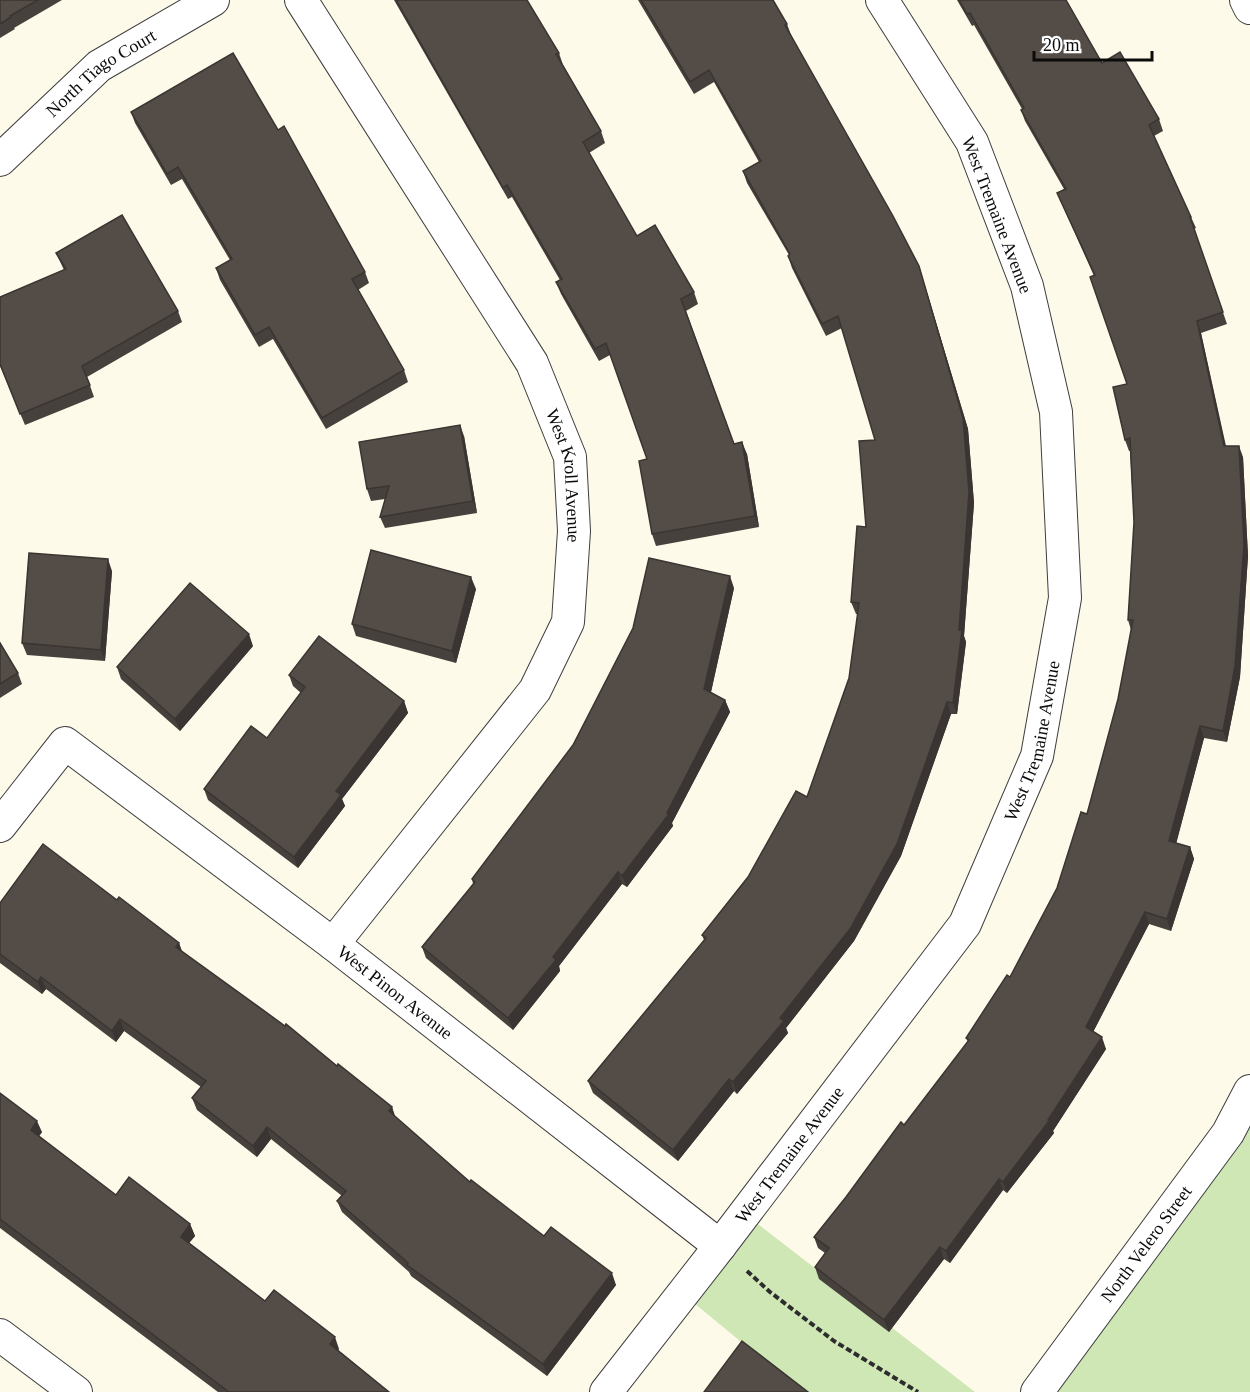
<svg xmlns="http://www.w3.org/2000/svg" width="1250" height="1392" viewBox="0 0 1250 1392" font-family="'Times New Roman',serif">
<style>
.green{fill:#cee7b5}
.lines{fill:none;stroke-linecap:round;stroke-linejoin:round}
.minor-casing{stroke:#3e3e3e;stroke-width:34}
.path{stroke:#2d2d2d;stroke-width:4;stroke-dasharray:6 3;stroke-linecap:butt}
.minor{stroke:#fff;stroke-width:32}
.wall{fill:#47413d}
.shaded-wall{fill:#3a3532}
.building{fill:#534c47;stroke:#3a3532;stroke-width:1.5}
.labels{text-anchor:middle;stroke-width:6;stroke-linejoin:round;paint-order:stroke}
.street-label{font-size:18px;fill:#0b0b0b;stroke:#fff}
</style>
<rect width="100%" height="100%" fill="#fefae9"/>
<g class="green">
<path d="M 1250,1091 L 1250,1392 L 1037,1392 Z"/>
<path d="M 745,1214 L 975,1392 L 802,1392 L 683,1294 Z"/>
</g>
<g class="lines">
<defs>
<g id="minor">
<path id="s1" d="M 301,0 L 532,363 L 570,457 L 574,531 L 568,622 L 535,690 L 333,944"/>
<path d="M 1246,0 L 1250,8"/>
<path id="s2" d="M 0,160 L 99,66 L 213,0"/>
<path id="s3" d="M 0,826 L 65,743 L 333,944 L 720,1246"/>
<path d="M 0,1335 L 76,1392"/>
<path id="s4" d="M 606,1392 L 720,1246 L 965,924 L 1037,756 L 1065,598 L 1056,412 L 1027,286 L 972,142 L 882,0"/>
<path id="s5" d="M 1037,1392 L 1228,1133 L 1250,1091"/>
</g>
</defs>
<use href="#minor" class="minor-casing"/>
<path class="path" d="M 747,1271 L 770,1292 L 834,1341 L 918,1392"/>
<use href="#minor" class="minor"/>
</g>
<g class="wall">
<path d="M 0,0 L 62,0 L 14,28 L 15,29 L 0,38 Z"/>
<path d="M 394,0 L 527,0 L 559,53 L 563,65 L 601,131 L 605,143 L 589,153 L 637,236 L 694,292 L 698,304 L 686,311 L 734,444 L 747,454 L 759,527 L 656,546 L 652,534 L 647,459 L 610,355 L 599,361 L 561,294 L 556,282 L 560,280 L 512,197 L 508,199 Z"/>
<path d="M 638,0 L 773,0 L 787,24 L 791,35 L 919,266 L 968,429 L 974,503 L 964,636 L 966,642 L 957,714 L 951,714 L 901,856 L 854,941 L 786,1028 L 788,1033 L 737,1094 L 734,1091 L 678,1161 L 593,1093 L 588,1081 L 704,940 L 702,935 L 748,877 L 807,797 L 849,678 L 858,614 L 856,614 L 851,602 L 866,527 L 875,440 L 842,328 L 826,336 L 792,268 L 788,256 L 789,255 L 747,183 L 743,171 L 759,162 L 714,82 L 694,94 Z"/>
<path d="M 957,0 L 1066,0 L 1102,63 L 1159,119 L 1163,131 L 1154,136 L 1191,217 L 1196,228 L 1194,229 L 1227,324 L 1201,333 L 1226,446 L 1243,457 L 1248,556 L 1240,677 L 1227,742 L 1204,738 L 1176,843 L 1190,847 L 1194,859 L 1171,931 L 1149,924 L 1093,1032 L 1106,1049 L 1053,1131 L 1054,1133 L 1007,1193 L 1003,1190 L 950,1263 L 944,1259 L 889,1332 L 819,1279 L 815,1267 L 825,1253 L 818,1248 L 814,1237 L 904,1125 L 968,1042 L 966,1038 L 1010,977 L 1057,888 L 1087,814 L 1118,699 L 1131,630 L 1128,620 L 1134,522 L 1130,451 L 1129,451 L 1125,440 L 1127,384 L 1094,276 L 1062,204 L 1057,193 L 1064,189 L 1025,121 L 1021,110 L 1022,109 L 974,25 L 972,26 Z"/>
<path d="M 131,112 L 278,130 L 365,272 L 369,283 L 358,290 L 404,370 L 408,382 L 326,429 L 273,339 L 259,347 L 220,280 L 216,268 L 230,260 L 182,179 L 171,185 L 135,123 Z"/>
<path d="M 56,253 L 178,311 L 182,322 L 87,377 L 94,397 L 25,425 L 0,366 L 0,297 L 64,270 Z"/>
<path d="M 464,436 L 477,513 L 385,528 L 380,517 L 385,499 L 371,501 L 367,489 Z"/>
<path d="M 112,571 L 105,661 L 27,655 L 22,643 Z"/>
<path d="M 734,588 L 711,692 L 725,700 L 730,712 L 672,823 L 673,826 L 627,887 L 622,884 L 559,966 L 560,971 L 513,1030 L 426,958 L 422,947 L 473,884 L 472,879 Z"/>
<path d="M 476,589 L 456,663 L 356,636 L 352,624 Z"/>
<path d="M 0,643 L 18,673 L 22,684 L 0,698 Z"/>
<path d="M 253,646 L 180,731 L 121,679 L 117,667 Z"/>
<path d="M 289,675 L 404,701 L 408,713 L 342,799 L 345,806 L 298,868 L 208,800 L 204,789 L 267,738 L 301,693 L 293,686 Z"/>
<path d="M 117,900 L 179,943 L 182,952 L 337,1066 L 392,1107 L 395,1117 L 470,1182 L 544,1236 L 616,1285 L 547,1376 L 411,1276 L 409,1272 L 342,1212 L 337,1201 L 342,1196 L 271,1139 L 257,1157 L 197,1110 L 192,1098 L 201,1087 L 124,1031 L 116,1042 L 46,989 L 42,994 L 0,963 L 0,903 Z"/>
<path d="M 0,1093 L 42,1132 L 39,1136 L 116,1195 L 190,1224 L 195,1236 L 189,1243 L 265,1301 L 339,1349 L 338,1350 L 389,1392 L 218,1392 L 0,1228 Z"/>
</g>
<g class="shaded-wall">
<path d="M 919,266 L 968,429 L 974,503 L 964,636 L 966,642 L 957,714 L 953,703 L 959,630 Z"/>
<path d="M 1197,321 L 1201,333 L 1228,458 L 1224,446 Z"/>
<path d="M 460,425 L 464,436 L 477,513 L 473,501 Z"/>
<path d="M 742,442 L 747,454 L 759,527 L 755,516 Z"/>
<path d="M 1239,446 L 1243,457 L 1248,556 L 1240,677 L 1227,742 L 1223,731 Z"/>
<path d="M 108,559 L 112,571 L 105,661 L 101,650 Z"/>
<path d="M 730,576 L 734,588 L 709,701 L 704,689 Z"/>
<path d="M 471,577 L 476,589 L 456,663 L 452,651 Z"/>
<path d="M 249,634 L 253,646 L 180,731 L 175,719 Z"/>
<path d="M 725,700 L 730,712 L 672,823 L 673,826 L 627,887 L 622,876 L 667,813 Z"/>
<path d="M 404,701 L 408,713 L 342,799 L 345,806 L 298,868 L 294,857 L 336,791 Z"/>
<path d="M 947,702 L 951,714 L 901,856 L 854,941 L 786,1028 L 788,1033 L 737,1094 L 733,1082 L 780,1018 Z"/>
<path d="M 1200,726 L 1204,738 L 1174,852 L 1169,841 Z"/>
<path d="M 1190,847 L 1194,859 L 1171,931 L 1167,919 Z"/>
<path d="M 618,872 L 622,884 L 559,966 L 560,971 L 513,1030 L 508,1018 L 553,957 Z"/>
<path d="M 1145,912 L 1149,924 L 1090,1038 L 1086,1027 Z"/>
<path d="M 179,943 L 183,954 L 176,947 Z"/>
<path d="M 41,977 L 46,989 L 42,994 L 38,982 Z"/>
<path d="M 120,1019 L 124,1031 L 116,1042 L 112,1031 Z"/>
<path d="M 1102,1037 L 1106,1049 L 1053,1131 L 1054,1133 L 1007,1193 L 1003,1182 L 1048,1120 Z"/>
<path d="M 729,1079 L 734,1091 L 678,1161 L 673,1150 Z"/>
<path d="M 392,1107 L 396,1119 L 389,1111 Z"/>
<path d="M 37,1121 L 42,1132 L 35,1142 L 31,1130 Z"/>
<path d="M 267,1127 L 271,1139 L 257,1157 L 253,1146 Z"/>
<path d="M 999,1179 L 1003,1190 L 950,1263 L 946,1251 Z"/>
<path d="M 190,1224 L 195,1236 L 185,1248 L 181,1237 Z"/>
<path d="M 940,1247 L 944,1259 L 889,1332 L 884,1320 Z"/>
<path d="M 612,1273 L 616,1285 L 547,1376 L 543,1364 Z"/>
<path d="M 335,1337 L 339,1349 L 334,1355 L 330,1344 Z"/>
</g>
<g class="building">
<path d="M 0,0 L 38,0 L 10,16 L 11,17 L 0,24 Z"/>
<path d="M 396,0 L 527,0 L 559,53 L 556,54 L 601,131 L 583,142 L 637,236 L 655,225 L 694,292 L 681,299 L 734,444 L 742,442 L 755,516 L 652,534 L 639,461 L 647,459 L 606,343 L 595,349 L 556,282 L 562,279 L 507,185 L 503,188 Z"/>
<path d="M 641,0 L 773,0 L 787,24 L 785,25 L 893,216 L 919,266 L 963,418 L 969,492 L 959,630 L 962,630 L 953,703 L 947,702 L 897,844 L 850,929 L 780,1018 L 784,1021 L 733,1082 L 729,1079 L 673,1150 L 588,1081 L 706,938 L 702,935 L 748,877 L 796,791 L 807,797 L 849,678 L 859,603 L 851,602 L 857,526 L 866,527 L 859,441 L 875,440 L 838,316 L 822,324 L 788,256 L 790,254 L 743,171 L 761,161 L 709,70 L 690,82 Z"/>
<path d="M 959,0 L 1066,0 L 1102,63 L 1120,52 L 1159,119 L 1149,125 L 1191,217 L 1190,217 L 1223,312 L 1197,321 L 1224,446 L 1239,446 L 1244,545 L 1235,666 L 1223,731 L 1200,726 L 1169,841 L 1190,847 L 1167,919 L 1145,912 L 1086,1027 L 1102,1037 L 1048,1120 L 1049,1121 L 1003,1182 L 999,1179 L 946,1251 L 940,1247 L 884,1320 L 815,1267 L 829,1248 L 814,1237 L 846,1197 L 901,1122 L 904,1125 L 969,1040 L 966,1038 L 1007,975 L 1010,977 L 1057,888 L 1081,812 L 1087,814 L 1118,699 L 1133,620 L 1128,620 L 1134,522 L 1130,438 L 1125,440 L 1113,387 L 1127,384 L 1090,277 L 1095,275 L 1057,193 L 1066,189 L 1021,110 L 1024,108 L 970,13 L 967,14 Z"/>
<path d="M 233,53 L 278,130 L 284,126 L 365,272 L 352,279 L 404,370 L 322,418 L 269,327 L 255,335 L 216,268 L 232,259 L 178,167 L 167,174 L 131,112 Z"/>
<path d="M 122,215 L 178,311 L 82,366 L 90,385 L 20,414 L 0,364 L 0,297 L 66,269 L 56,253 Z"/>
<path d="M 460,425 L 473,501 L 380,517 L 389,486 L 367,489 L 359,442 Z"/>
<path d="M 371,550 L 471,577 L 452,651 L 352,624 Z"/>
<path d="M 29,553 L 108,559 L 101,650 L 22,643 Z"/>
<path d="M 649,558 L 730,576 L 704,689 L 725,700 L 667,813 L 669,814 L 622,876 L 618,872 L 553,957 L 556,960 L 508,1018 L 422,947 L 475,882 L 472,879 L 573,745 L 633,628 Z"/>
<path d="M 190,583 L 249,634 L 175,719 L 117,667 Z"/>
<path d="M 319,636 L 404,701 L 336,791 L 341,795 L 294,857 L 204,789 L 251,726 L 267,738 L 305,687 L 289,675 Z"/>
<path d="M 0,643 L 18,673 L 0,684 Z"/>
<path d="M 43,844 L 117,900 L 119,897 L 179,943 L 176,947 L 285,1026 L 286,1024 L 337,1066 L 338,1064 L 392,1107 L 389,1111 L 470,1182 L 471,1180 L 544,1236 L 551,1227 L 612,1273 L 543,1364 L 407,1265 L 408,1263 L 337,1201 L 346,1191 L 267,1127 L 253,1146 L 192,1098 L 206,1081 L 120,1019 L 112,1031 L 41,977 L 38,982 L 0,954 L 0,903 Z"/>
<path d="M 0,1093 L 37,1121 L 31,1130 L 116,1195 L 129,1177 L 190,1224 L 181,1237 L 265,1301 L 274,1290 L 335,1337 L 330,1344 L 389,1392 L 229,1392 L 0,1219 Z"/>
<path d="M 742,1341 L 808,1392 L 704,1392 Z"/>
</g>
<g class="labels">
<g class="street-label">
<text dy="6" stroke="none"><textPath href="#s2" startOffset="134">North Tiago Court</textPath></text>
<text transform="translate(997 215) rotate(69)" y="6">West Tremaine Avenue</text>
<text dy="6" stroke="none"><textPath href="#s1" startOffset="549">West Kroll Avenue</textPath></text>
<text dy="6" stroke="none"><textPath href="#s4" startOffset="786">West Tremaine Avenue</textPath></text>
<text dy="6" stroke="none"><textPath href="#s3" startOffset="519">West Pinon Avenue</textPath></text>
<text dy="6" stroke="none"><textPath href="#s4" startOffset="300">West Tremaine Avenue</textPath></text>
<text dy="6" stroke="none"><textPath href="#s5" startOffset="184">North Velero Street</textPath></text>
</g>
</g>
<path d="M1034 51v9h118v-9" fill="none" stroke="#0b0b0b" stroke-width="3"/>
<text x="1043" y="51" font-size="18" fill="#0b0b0b" stroke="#ffffff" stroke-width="4.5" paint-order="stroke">20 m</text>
</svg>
